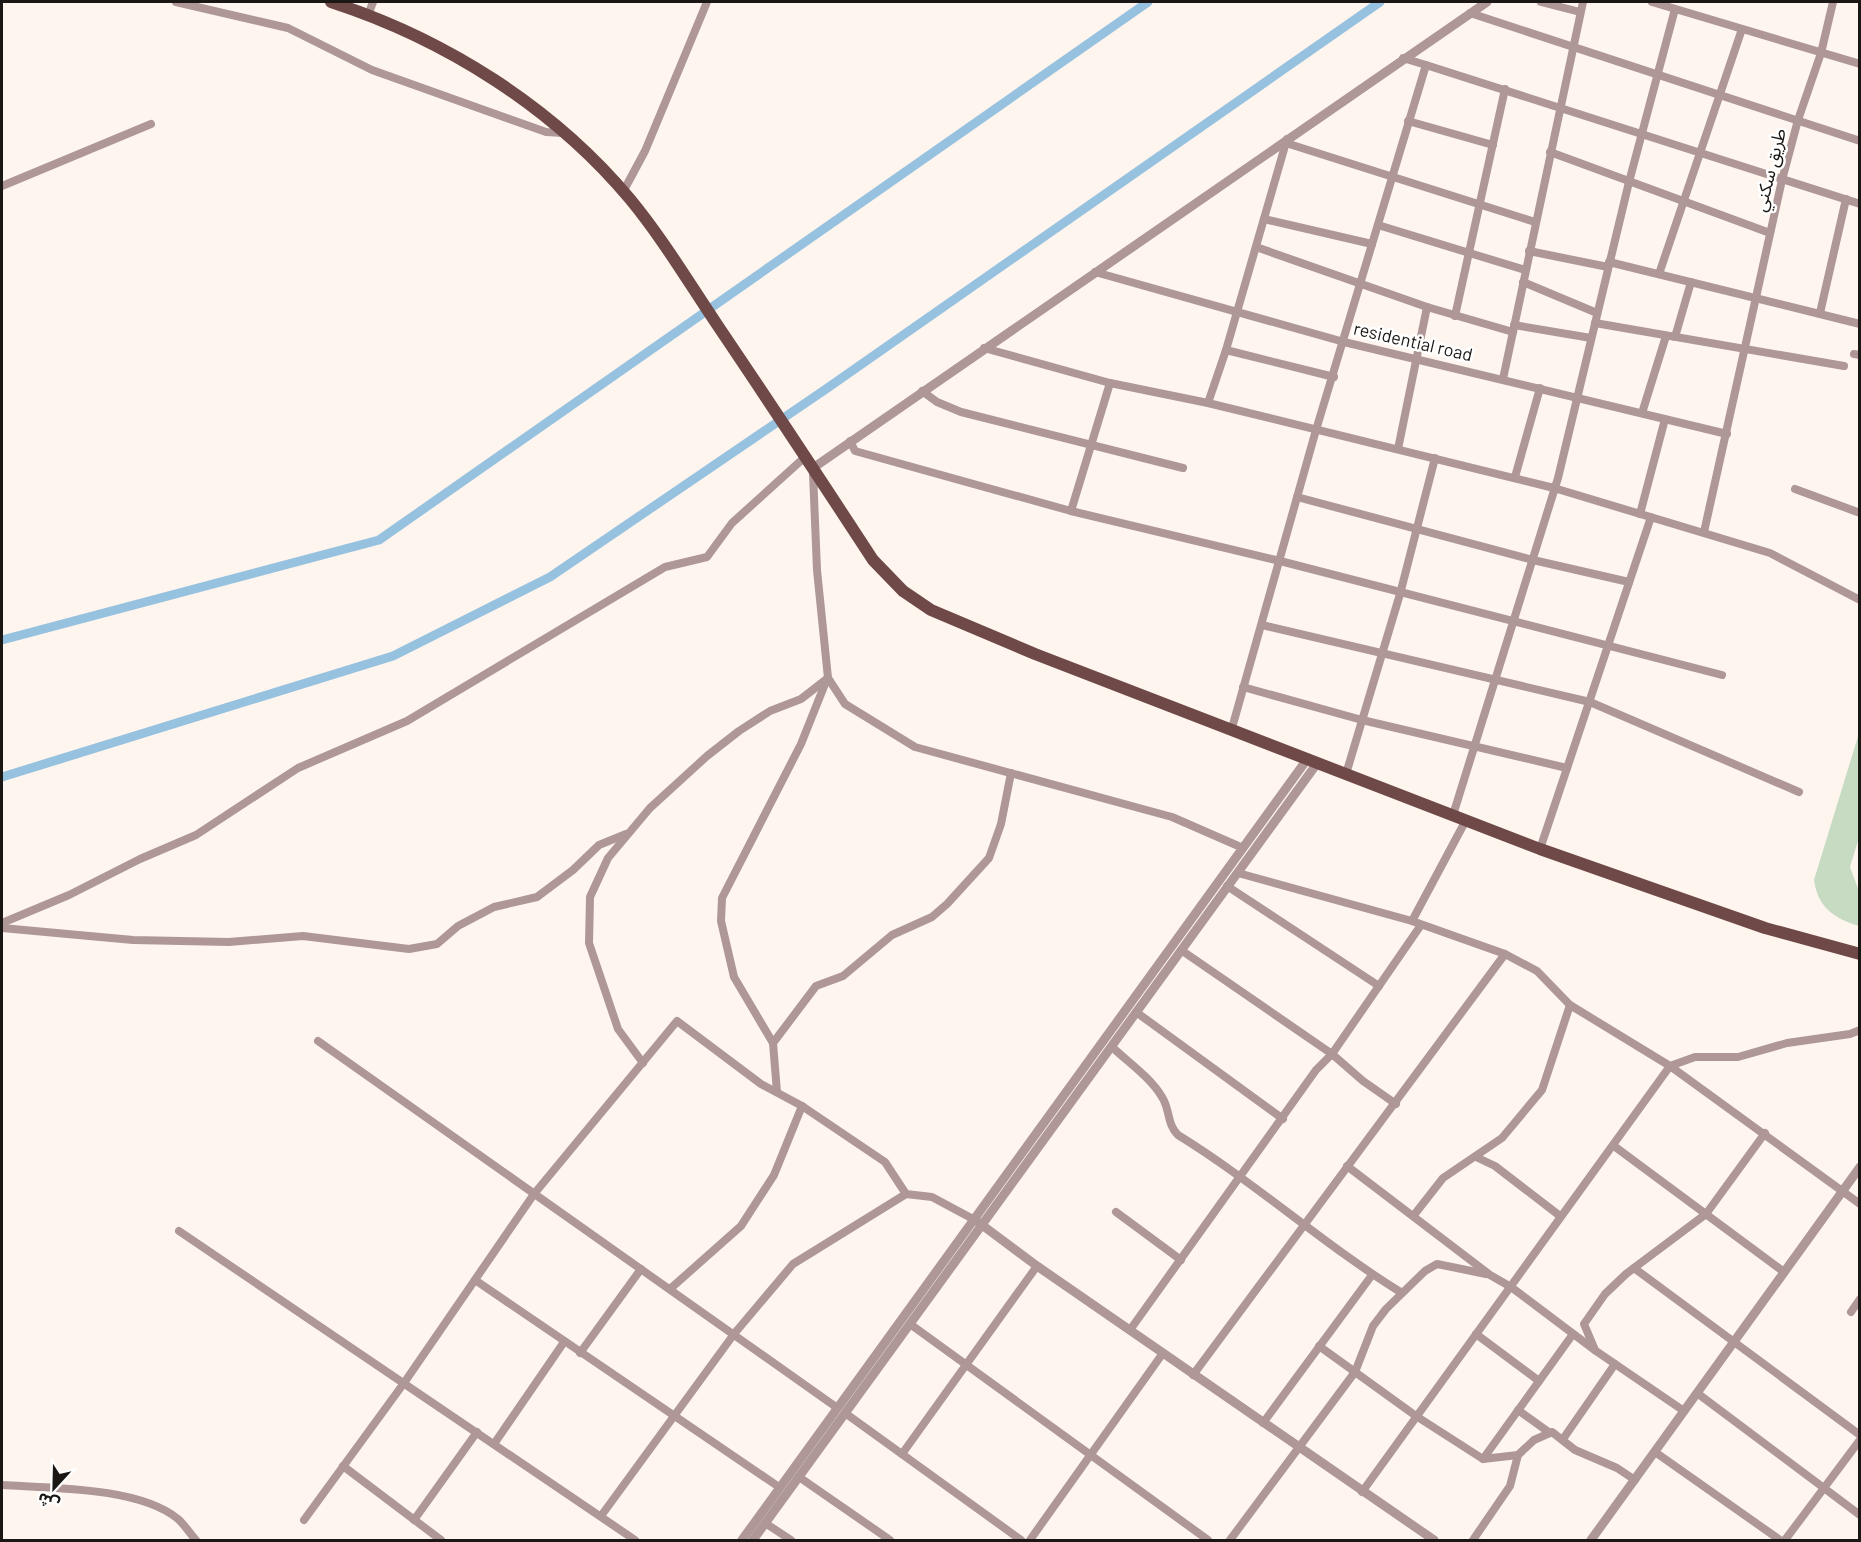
<svg xmlns="http://www.w3.org/2000/svg" width="1861" height="1542" viewBox="0 0 1861 1542" font-family="Barlow,'Noto Sans Arabic',sans-serif">
<style>
.grass{fill:#c7dbc3}
.lines{fill:none;stroke-linecap:round;stroke-linejoin:round}
.canal{stroke:#96c1df;stroke-width:9}
.minor{stroke:#ae9796;stroke-width:8}
.tertiary{stroke:#ae9796;stroke-width:9}
.primary{stroke:#6f4948;stroke-width:12}
.labels{text-anchor:middle;stroke-width:5;stroke-linejoin:round;paint-order:stroke}
.street-label{font-size:18px;fill:#1b1714;stroke:#fff}
</style>
<rect width="100%" height="100%" fill="#fef5ef"/>
<path class="grass" d="M 1859,733 L 1859,838 L 1850,867 L 1859,891 L 1859,926 C 1834,918 1818,908 1814,880 Z"/>
<g class="lines">
<g class="canal">
<path d="M 2,640 L 379,540 L 1148,2"/>
<path d="M 2,777 L 393,656 L 550,577 L 826,389 L 1380,2"/>
</g>
<g class="minor">
<path d="M 176,2 L 288,28 L 372,70 L 546,132 L 563,133"/>
<path d="M 1541,2 L 1580,12"/>
<path d="M 1652,2 L 1860,64"/>
<path d="M 1470,13 L 1860,141"/>
<path d="M 368,15 L 373,2"/>
<path d="M 1426,65 L 1860,204"/>
<path d="M 1408,121 L 1493,145"/>
<path d="M 1287,139 L 1226,350 L 1334,377"/>
<path d="M 1286,143 L 1535,222"/>
<path d="M 1550,152 L 1770,233"/>
<path d="M 2,186 L 151,124"/>
<path d="M 623,192 L 645,151 L 707,2"/>
<path d="M 1264,219 L 1372,244"/>
<path d="M 1378,225 L 1525,270"/>
<path d="M 1256,247 L 1427,307 L 1513,332"/>
<path d="M 1529,251 L 1608,267"/>
<path d="M 1609,262 L 1860,324"/>
<path d="M 1095,272 L 1344,342 L 1727,434"/>
<path d="M 1659,274 L 1742,29"/>
<path d="M 1523,282 L 1597,313"/>
<path d="M 1820,313 L 1846,199"/>
<path d="M 1455,316 L 1505,89"/>
<path d="M 1595,323 L 1844,366"/>
<path d="M 1514,325 L 1591,338"/>
<path d="M 1675,337 L 1691,282"/>
<path d="M 984,348 L 1110,383 L 1208,403 L 1554,488 L 1770,553 L 1860,600"/>
<path d="M 1854,354 L 1860,355"/>
<path d="M 1503,379 L 1583,2"/>
<path d="M 922,391 L 937,402 L 961,412 L 1183,468"/>
<path d="M 1208,403 L 1226,350"/>
<path d="M 1642,413 L 1666,336"/>
<path d="M 850,441 L 855,451 L 1071,511 L 1280,561 L 1722,675"/>
<path d="M 1398,449 L 1427,307"/>
<path d="M 813,473 L 817,570 L 828,678 L 845,704 L 915,747 L 1172,817 L 1243,848"/>
<path d="M 1515,477 L 1540,388"/>
<path d="M 1795,489 L 1860,513"/>
<path d="M 1297,497 L 1533,560 L 1629,582"/>
<path d="M 1071,511 L 1110,383"/>
<path d="M 1640,514 L 1665,419"/>
<path d="M 1704,532 L 1782,180 L 1798,120 L 1821,53 L 1833,2"/>
<path d="M 1262,625 L 1590,702 L 1799,792"/>
<path d="M 1243,687 L 1362,720 L 1567,768"/>
<path d="M 1232,728 L 1316,430 L 1426,65 L 1403,58"/>
<path d="M 1346,774 L 1400,594 L 1435,458"/>
<path d="M 1453,815 L 1558,478 L 1629,182 L 1675,9"/>
<path d="M 1540,849 L 1651,517"/>
<path d="M 1238,873 L 1412,921 L 1505,954 L 1537,971 L 1570,1005 L 1670,1066 L 1860,1204"/>
<path d="M 1227,886 L 1379,986"/>
<path d="M 1412,921 L 1466,820"/>
<path d="M 2,923 L 69,895 L 140,859 L 196,835 L 298,768 L 407,721 L 665,567 L 707,557 L 732,523 L 805,457"/>
<path d="M 2,928 L 133,940 L 229,942 L 303,936 L 409,949 L 437,944 L 458,926 L 494,907 L 537,897 L 573,870 L 599,845 L 626,834"/>
<path d="M 1181,950 L 1332,1054 L 1363,1081 L 1396,1104"/>
<path d="M 1136,1012 L 1283,1119"/>
<path d="M 318,1041 L 836,1407"/>
<path d="M 773,1043 L 816,986 L 843,976 L 892,935 L 932,917 L 947,904 L 989,858 L 1001,824 L 1011,773"/>
<path d="M 1112,1047 C 1128,1062 1150,1077 1162,1097 C 1170,1109 1167,1125 1178,1135 C 1256,1183 1324,1245 1402,1293"/>
<path d="M 643,1063 L 618,1029 L 589,943 L 590,897 L 608,858 L 650,808 L 707,756 L 739,731 L 770,711 L 801,699 L 828,678"/>
<path d="M 777,1092 L 773,1043 L 734,977 L 721,921 L 722,898 L 801,744 L 827,679"/>
<path d="M 1614,1146 L 1784,1272"/>
<path d="M 1476,1157 L 1495,1166 L 1560,1216"/>
<path d="M 1347,1166 L 1490,1275 L 1511,1287 L 1596,1351 L 1684,1411"/>
<path d="M 1116,1212 L 1181,1260"/>
<path d="M 1414,1215 L 1443,1178 L 1502,1138 L 1542,1090 L 1570,1005"/>
<path d="M 179,1231 L 635,1540"/>
<path d="M 1634,1268 L 1860,1435"/>
<path d="M 475,1280 L 779,1487"/>
<path d="M 670,1289 L 741,1226 L 774,1175 L 802,1106"/>
<path d="M 1851,1312 L 1860,1299"/>
<path d="M 910,1324 L 1208,1540"/>
<path d="M 1130,1330 L 1316,1070 L 1332,1054 L 1421,925"/>
<path d="M 1476,1334 L 1539,1381"/>
<path d="M 1319,1346 L 1416,1416 L 1483,1459 L 1518,1455 L 1534,1440 L 1552,1432 L 1575,1450 L 1617,1468 L 1635,1480"/>
<path d="M 1595,1350 L 1584,1324 L 1605,1294 L 1626,1274 L 1706,1214 L 1765,1133"/>
<path d="M 580,1353 L 641,1269"/>
<path d="M 1193,1375 L 1505,954"/>
<path d="M 1697,1393 L 1860,1515"/>
<path d="M 1518,1410 L 1550,1433"/>
<path d="M 845,1413 L 1021,1540"/>
<path d="M 1263,1423 L 1372,1275"/>
<path d="M 1563,1439 L 1615,1364"/>
<path d="M 494,1444 L 564,1342"/>
<path d="M 1655,1452 L 1780,1540"/>
<path d="M 902,1454 L 1037,1266"/>
<path d="M 1483,1459 L 1573,1334"/>
<path d="M 343,1466 L 441,1540"/>
<path d="M 799,1477 L 890,1540"/>
<path d="M 2,1485 C 50,1488 140,1487 178,1519 C 185,1525 190,1534 196,1540"/>
<path d="M 1362,1492 L 1670,1066 L 1695,1057 L 1738,1057 L 1787,1043 L 1850,1034 L 1860,1030"/>
<path d="M 601,1516 L 734,1334 L 793,1264 L 906,1194"/>
<path d="M 304,1520 L 404,1383 L 534,1194 L 677,1021 L 761,1084 L 802,1106 L 885,1162 L 906,1194 L 932,1197 L 973,1219"/>
<path d="M 414,1520 L 477,1432"/>
<path d="M 765,1523 L 791,1540"/>
<path d="M 1030,1540 L 1163,1353"/>
<path d="M 1230,1540 L 1355,1372 L 1373,1326 L 1386,1309 L 1425,1271 L 1437,1264 L 1486,1274"/>
<path d="M 1473,1540 L 1510,1486 L 1518,1455"/>
<path d="M 1785,1540 L 1860,1440"/>
</g>
<g class="tertiary">
<path d="M 813,468 L 1487,2"/>
<path d="M 978,1222 L 1037,1266 L 1434,1540"/>
<path d="M 742,1540 L 1308,758"/>
<path d="M 753,1540 L 1318,762"/>
<path d="M 1591,1540 L 1860,1167"/>
</g>
<path class="primary" d="M 331,2 C 445,39 553,107 630,199 C 663,239 689,283 718,326 C 770,403 822,482 873,560 L 903,591 L 931,610 L 1035,654 L 1540,849 L 1765,928 L 1860,954"/>
</g>
<g class="labels">
<g class="street-label">
<text transform="translate(1770 170) rotate(-76)" y="6">طريق سكني</text>
<text transform="translate(1413 342) rotate(13)" y="6">residential road</text>
</g>
</g>
<rect width="1861" height="1542" fill="none" stroke="#1b1714" stroke-width="6"/>
<g transform="translate(54 1488) rotate(202)" stroke="#ffffff" stroke-width="4.5" paint-order="stroke">
<path d="M0-4.5L10 22L0 15L-10 22Z" fill="#1b1714"/>
<text y="-9" font-size="16" font-weight="bold" text-anchor="middle" fill="#1b1714">ش</text>
</g>
</svg>
